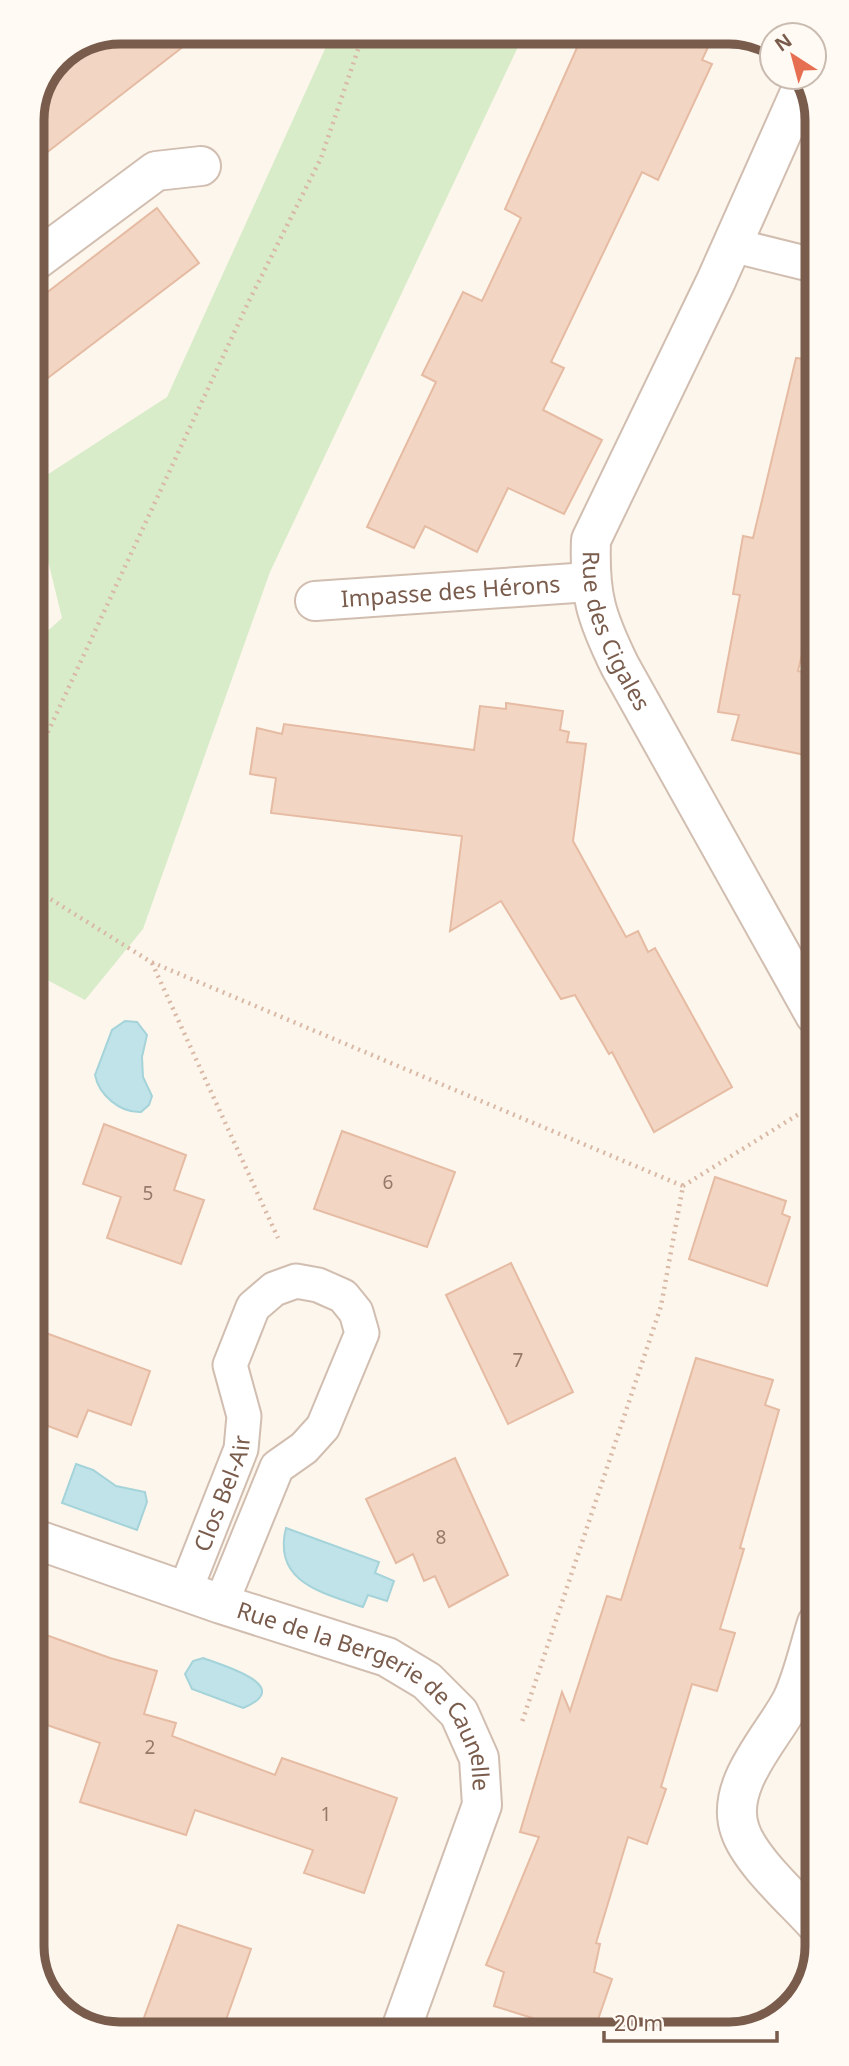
<svg xmlns="http://www.w3.org/2000/svg" width="849" height="2066" viewBox="0 0 849 2066" font-family="'Noto Sans',sans-serif">
	<rect width="100%" height="100%" fill="#fdf6ec"/>
	<!-- green -->
	<path fill="#d8ecc9" d="M328,32H525L270,572L143,929L85,1000L34,973L33,644L62,618L33,499V484L167,397L325,49Z"/>
	<!-- water -->
	<g fill="#bfe3e8" stroke="#a5d3da" stroke-width="2">
		<path d="M125,1021L137,1022L147,1035L142,1057L143,1077L152,1096L149,1105L141,1112C120,1113 99,1095 95,1075L112,1030Z"/>
		<path d="M76,1464L93,1470L116,1486L145,1492L147,1502L137,1530L62,1503Z"/>
		<path d="M286,1528L379,1562L375,1573L394,1581L387,1601L368,1595L363,1607C324,1593 272,1583 286,1528Z"/>
		<path d="M203,1658C221,1665 297,1686 243,1708L192,1689L185,1674L193,1661Z"/>
	</g>
	<!-- building -->
	<g fill="#f3d5c3" stroke="#e6bba3" stroke-width="2">
		<path d="M120,32H202L32,164V115L58,57Z"/>
		<path d="M584,32H715L702,60L712,64L658,180L642,172L551,362L564,368L543,410L602,440L564,514L508,488L477,552L425,526L414,548L367,527L436,382L422,375L463,292L482,301L521,218L505,209Z"/>
		<path d="M157,208L199,263L32,390V304Z"/>
		<path d="M796,358L814,360V603L798,671L814,675L815,757L732,740L739,715L718,712L740,595L733,594L743,536L753,538Z"/>
		<path d="M506,703L563,711L560,730L569,732L567,742L586,744L573,841L626,937L638,931L648,952L655,948L732,1087L654,1132L612,1052L609,1054L575,995L561,999L501,901L450,931L462,836L271,813L276,778L250,774L257,728L282,734L284,724L474,750L480,706L506,709Z"/>
		<path d="M104,1124L186,1155L174,1190L204,1200L181,1264L107,1238L121,1197L83,1184Z"/>
		<path d="M342,1131L455,1172L427,1247L314,1209Z"/>
		<path d="M715,1177L786,1201L782,1214L790,1217L767,1286L689,1259Z"/>
		<path d="M511,1263L573,1392L508,1424L446,1295Z"/>
		<path d="M35,1329L150,1371L131,1425L88,1410L77,1437L35,1421Z"/>
		<path d="M696,1358L773,1380L765,1405L779,1410L740,1548L744,1549L720,1629L735,1633L717,1691L692,1684L661,1787L666,1789L647,1844L628,1837L596,1943L600,1944L594,1972L612,1979L594,2031H574L494,2006L504,1972L486,1965L539,1837L520,1832L562,1692L570,1711L607,1596L621,1600Z"/>
		<path d="M455,1458L508,1575L449,1607L435,1576L424,1581L413,1554L396,1563L366,1499Z"/>
		<path d="M35,1631L110,1658L157,1671L144,1714L176,1723L172,1736L275,1775L282,1758L397,1798L364,1893L304,1873L313,1850L195,1810L186,1835L80,1802L100,1743L35,1721Z"/>
		<path d="M178,1925L251,1949L221,2034H138Z"/>
	</g>
	<g fill="none" stroke-linecap="round" stroke-linejoin="round">
		<!-- lane casing -->
		<g stroke="#d1beb0" stroke-width="37">
			<g id="lane">
				<path d="M732,245L813,265"/>
				<path id="s1" d="M185,1591L241,1449L244,1416L230,1365L253,1307L274,1289L296,1281L318,1285L343,1296L356,1312L362,1333L323,1427L304,1448L277,1467L221,1604"/>
			</g>
		</g>
		<!-- street casing -->
		<g stroke="#d1beb0" stroke-width="42">
			<g id="street">
				<path id="s2" d="M805,81L716,281L591,540C589,595 596,617 620,666L815,1015"/>
				<path d="M32,263L156,171L201,166"/>
				<path id="s3" d="M315,601L589,582"/>
				<path id="s4" d="M35,1539L221,1604L387,1657L427,1681L459,1713L479,1758L482,1805L400,2032"/>
				<path d="M817,1623C809,1648 803,1677 792,1700C773,1737 724,1785 740,1830C750,1861 795,1900 817,1925"/>
			</g>
		</g>
		<!-- path -->
		<g stroke="#d9b8a5" stroke-width="4.5" stroke-dasharray="2 5" stroke-linecap="butt">
			<path d="M33,764L247,305L321,158L364,32"/>
			<path d="M33,888L151,962L683,1186L661,1306L521,1725"/>
			<path d="M152,963L278,1238"/>
			<path d="M683,1186L815,1104"/>
		</g>
		<!-- lane -->
		<use href="#lane" stroke="#fff" stroke-width="33"/>
		<!-- street -->
		<use href="#street" stroke="#fff" stroke-width="38"/>
	</g>
	<g text-anchor="middle" stroke-width="6" stroke-linejoin="round" paint-order="stroke">
		<!-- number labels -->
		<g font-size="19" fill="#987a6a">
			<text x="388" y="1189">6</text>
			<text x="148" y="1200">5</text>
			<text x="518" y="1367">7</text>
			<text x="441" y="1544">8</text>
			<text x="150" y="1754">2</text>
			<text x="326" y="1821">1</text>
		</g>
		<!-- street labels -->
		<g font-size="23" fill="#7a5c4d" stroke="#fffaf3">
			<text dy="8" stroke="none"><textPath href="#s3" startOffset="136">Impasse des Hérons</textPath></text>
			<text dy="8" stroke="none"><textPath href="#s2" startOffset="602">Rue des Cigales</textPath></text>
			<text dy="8" stroke="none"><textPath href="#s1" startOffset="105">Clos Bel-Air</textPath></text>
			<text dy="8" stroke="none"><textPath href="#s4" startOffset="380">Rue de la Bergerie de Caunelle</textPath></text>
		</g>
	</g>
	<!-- crop -->
	<path d="M0 0H849V2066H0ZM120 44H729A76 76 0 0 1 805 120V1946A76 76 0 0 1 729 2022H120A76 76 0 0 1 44 1946V120A76 76 0 0 1 120 44Z" fill="#fffaf3" fill-rule="evenodd"/>
	<path fill="none" stroke="#7a5c4d" stroke-width="9" d="M120 44H729A76 76 0 0 1 805 120V1946A76 76 0 0 1 729 2022H120A76 76 0 0 1 44 1946V120A76 76 0 0 1 120 44Z"/>
	<!-- north arrow -->
	<g transform="translate(793 56) rotate(324)"><circle r="33" fill="#fffaf3" stroke="#cabbb1" stroke-width="2"/>
	<path d="M0-5L12 26L0 18L-12 26Z" fill="#e76f51"/>
	<text y="-10" font-size="19" font-weight="bold" text-anchor="middle" fill="#7a5c4d">N</text>
	</g>
	<!-- scale -->
	<path d="M604 2031v10h173v-10" fill="none" stroke="#7a5c4d" stroke-width="3.5"/>
	<text x="614" y="2031" font-size="21" fill="#7a5c4d" stroke="#fffaf3" stroke-width="5" paint-order="stroke">20 m</text>
</svg>
